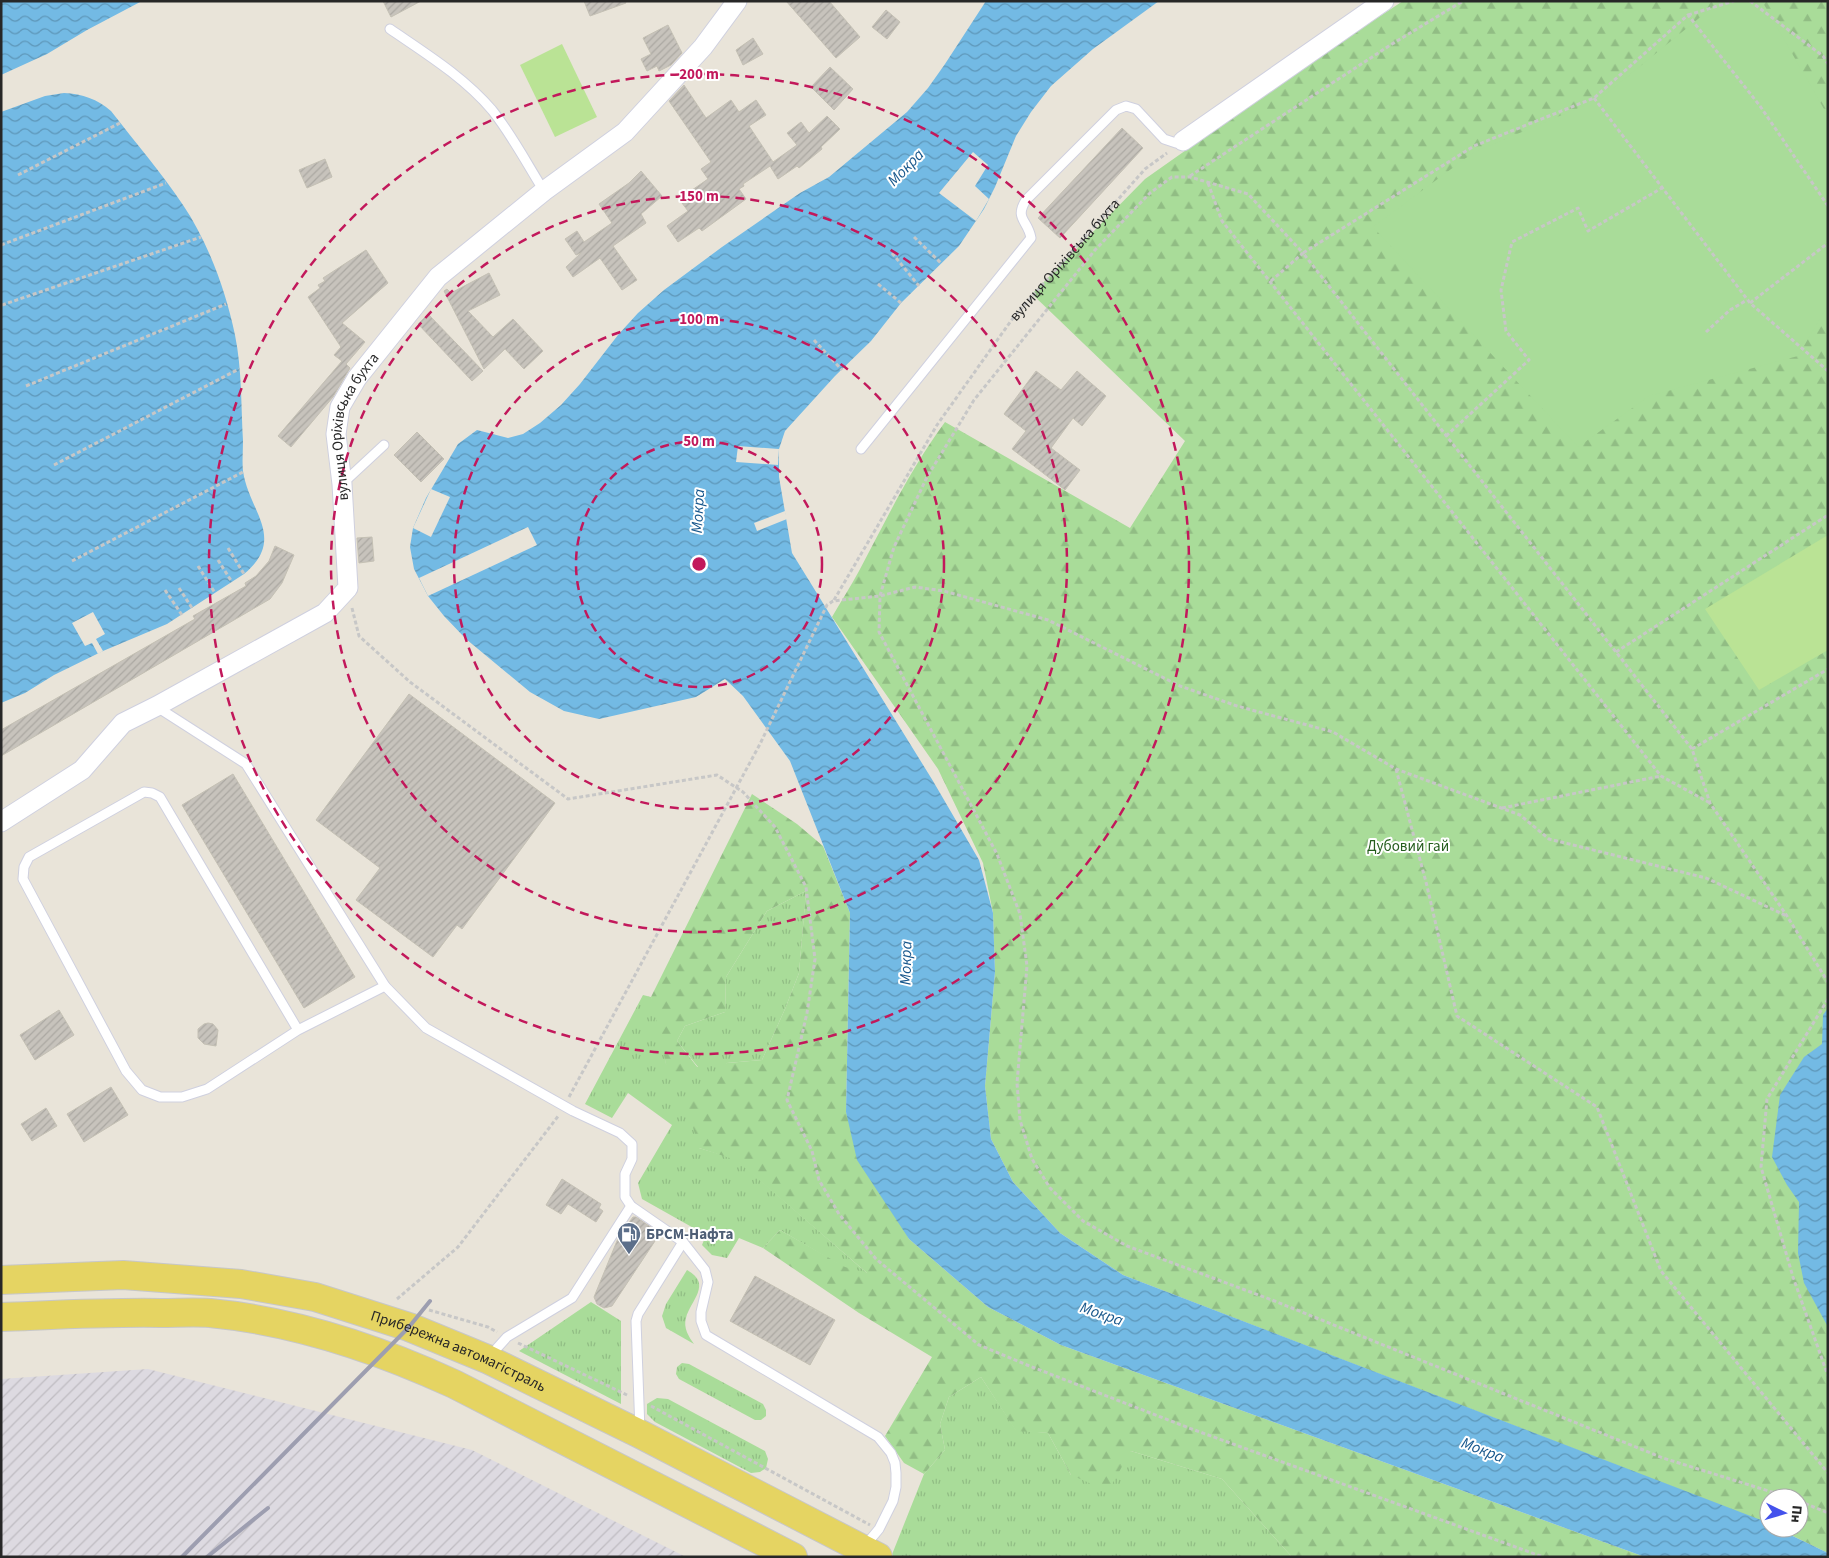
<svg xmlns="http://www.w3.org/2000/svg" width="1829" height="1558" viewBox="0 0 1829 1558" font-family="'Source Sans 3',sans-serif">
	<defs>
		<pattern id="industrial-furrows" width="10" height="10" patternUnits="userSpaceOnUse" patternTransform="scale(1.25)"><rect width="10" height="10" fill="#dddae1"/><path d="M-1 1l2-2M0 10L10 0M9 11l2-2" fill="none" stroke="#bebbc1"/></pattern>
		<pattern id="grass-tufts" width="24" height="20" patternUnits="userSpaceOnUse" patternTransform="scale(1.25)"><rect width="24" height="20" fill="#a9dc99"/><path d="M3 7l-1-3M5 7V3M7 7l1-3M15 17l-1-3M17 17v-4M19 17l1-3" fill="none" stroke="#91bd84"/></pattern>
		<pattern id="forest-firs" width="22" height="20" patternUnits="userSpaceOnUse" patternTransform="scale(1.25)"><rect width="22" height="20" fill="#a9dc99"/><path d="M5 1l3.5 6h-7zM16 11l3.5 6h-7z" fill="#91bd84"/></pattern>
		<pattern id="water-waves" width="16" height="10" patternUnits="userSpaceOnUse" patternTransform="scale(1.25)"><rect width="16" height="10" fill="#73bae4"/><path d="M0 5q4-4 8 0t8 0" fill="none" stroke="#5e97b9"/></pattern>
		<pattern id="building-hatch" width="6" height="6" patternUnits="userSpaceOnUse" patternTransform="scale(1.25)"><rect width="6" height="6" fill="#c7c3bc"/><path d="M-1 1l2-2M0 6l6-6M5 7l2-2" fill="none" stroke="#aba8a2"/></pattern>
	</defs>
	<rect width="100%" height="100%" fill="#e9e4d9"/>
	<!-- industrial -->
	<path fill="url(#industrial-furrows)" d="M148,1369L472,1450L686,1557H1V1379Z"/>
	<!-- grass -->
	<g fill="url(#grass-tufts)">
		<path d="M806,891L799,973L785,1009L762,1060L727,1063L699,1148L736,1159L868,1274L845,1268L780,1230L763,1248L739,1238L727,1258L712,1255L702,1245L706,1235L642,1199L638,1183L672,1125L628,1093L612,1118L585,1104L643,995L651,997L661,1016L666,1064L698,1067L677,1041L685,1026L725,1012L726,977L767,911Z"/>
		<path d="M687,1270C713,1284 690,1301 686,1318C683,1328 689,1337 694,1344L666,1328L662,1316L666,1304Z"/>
		<path d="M591,1302L621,1321V1404L519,1351Z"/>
		<path d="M682,1363L689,1364L763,1404L766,1410V1416L761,1420H755L679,1379L676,1374L677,1367Z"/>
		<path d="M981,1377L1016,1430L1048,1433L1071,1475L1131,1451L1222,1479L1292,1557H891L924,1474L945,1450L940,1424L949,1397Z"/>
		<path d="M657,1398L668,1399L765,1451L768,1459L766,1468L760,1472L751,1473L655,1422L647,1414V1404Z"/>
	</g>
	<!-- forest -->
	<g fill="url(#forest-firs)">
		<path d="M1403,1H1828V1553L1776,1528H1799V1498H1769V1524L1123,1275L1060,1233L1013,1182L991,1139L985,1086L995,972L993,913L983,863L938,769L832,617C841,601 851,586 859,571C886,520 911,468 945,422L1130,528L1185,441L1032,294L1145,179L1321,55Z"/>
		<path d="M752,794L797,824L823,846L850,913L846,1112L909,1239L988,1307L1061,1345L1645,1557H1292L1222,1479L1131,1451L1108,1491L1071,1475L1048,1433L1016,1431L981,1377L949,1397L940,1424L945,1450L924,1474L904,1463L885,1436L932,1357L859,1313L763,1248L780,1230L845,1267L867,1273L736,1160L699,1148L684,1096L727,1063L762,1060L785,1009L799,973L806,891L767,911L726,977L725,1012L685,1026L677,1041L698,1068L683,1080L666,1064L651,997Z"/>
	</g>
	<!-- park -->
	<path fill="#a9dc99" d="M1720,1H1762L1828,116V305L1798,356L1649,396L1578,447L1373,227L1474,152L1600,99Z"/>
	<!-- pitch -->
	<g fill="#bae395">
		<path d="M562,44L597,117L555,137L520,65Z"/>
		<path d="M1828,535V650L1759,690L1705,609Z"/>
	</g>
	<!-- water -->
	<g fill="url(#water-waves)">
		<path d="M1,1H142L87,30L47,54L1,75Z"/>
		<path d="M986,1H1159L1093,49L1051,86L1031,112L1016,136L995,187L984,209L959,246L901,303L871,341L835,376L785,431L779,449V477L792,553L933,781L979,860L993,913L995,972L985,1086L991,1139L1013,1182L1060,1233L1123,1275L1761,1520L1769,1524V1528H1776L1828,1553V1557H1645L1061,1345L988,1307L909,1239L857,1160L846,1112L850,913L790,761L743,696L725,679L696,697L599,719L564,711L530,692L466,639L444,616L428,596L414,569L410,547L413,528L426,498L458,444L477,430L508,438L523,434L540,423L561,405L580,384L618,335L638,313L664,290L722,247L800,193L829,177L907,112L928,88L945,64Z"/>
		<path d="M64,93C83,94 97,99 111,111C135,142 161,172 183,205C208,242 226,291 235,335C242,369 241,406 243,441C243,451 242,461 243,471C249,512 287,538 244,574L167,624L103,651L54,675L25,693L1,703V112L45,96Z"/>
		<path d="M1828,1008V1327L1804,1283L1798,1253L1799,1202L1787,1185L1772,1157L1780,1095L1804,1057L1822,1044L1823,1015Z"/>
	</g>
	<!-- pier -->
	<g fill="#e9e4d9">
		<path d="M973,152L988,165L975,186L989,199L976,221L939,193Z"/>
		<path d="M738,446L779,449L778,465L736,462Z"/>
		<path d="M431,489L450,497L431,537L413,528Z"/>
		<path d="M785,511L787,519L757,531L754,523Z"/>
		<path d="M528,527L537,545L428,596L419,578Z"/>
		<path d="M93,612L105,634L96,639L103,651L98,654L92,643L85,646L72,623Z"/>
	</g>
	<!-- building -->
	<g fill="url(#building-hatch)" stroke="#c4c0b4">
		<path d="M383,1H421L391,17Z"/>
		<path d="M584,1H625L626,3L590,16Z"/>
		<path d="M786,1H829L860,37L836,58Z"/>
		<path d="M886,10L900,22L887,39L872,27Z"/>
		<path d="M668,25L682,53L671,65L659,71L657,66L647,71L641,59L651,54L643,38Z"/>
		<path d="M753,38L763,54L743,65L736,50Z"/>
		<path d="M830,67L853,89L834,110L811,87Z"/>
		<path d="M684,85L706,118L731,100L739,112L756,100L766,115L749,126L773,162L797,145L787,133L801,122L809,133L827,116L840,129L821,147L822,149L799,168L797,166L778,179L770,166L743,184L744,186L739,189L746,199L702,231L699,228L678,242L667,226L688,211L679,199L708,179L701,169L711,162L669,101Z"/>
		<path d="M1122,128L1143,148L1060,238L1038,218Z"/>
		<path d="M325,159L332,177L307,188L299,170Z"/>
		<path d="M641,171L662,196L641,214L646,223L613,246L637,280L622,290L600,258L573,277L566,267L581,253L576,255L565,239L577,231L584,242L612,223L599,204L629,183Z"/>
		<path d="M366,250L388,283L342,323L365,342L346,364L350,368L333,397L291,447L278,436L342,361L334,355L341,347L308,297L320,288L318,285L325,281L323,278Z"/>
		<path d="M489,273L500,295L468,311L493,337L513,319L543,351L524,369L505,349L484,369L444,291L447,289L451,293Z"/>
		<path d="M428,314L483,371L472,381L418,324Z"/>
		<path d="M1036,371L1061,390L1077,371L1106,396L1082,426L1073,418L1051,448L1080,470L1065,490L1012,449L1026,431L1004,414Z"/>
		<path d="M417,432L444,459L421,482L394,455Z"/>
		<path d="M372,537L374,561L359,563L357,538Z"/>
		<path d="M275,546L294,555L282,583L270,599L1,756V730L195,619L193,616L246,586L245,583L256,576L269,561Z"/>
		<path d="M409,694L555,803L462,929L457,925L433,957L356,900L380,868L316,820Z"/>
		<path d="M233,774L355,977L304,1008L182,805Z"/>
		<path d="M59,1010L74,1035L35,1060L20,1035Z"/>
		<path d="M208,1023L213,1024L218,1030L216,1046L204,1044L198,1038V1029L204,1024Z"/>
		<path d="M111,1087L128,1115L84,1142L67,1114Z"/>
		<path d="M46,1108L57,1126L32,1141L21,1124Z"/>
		<path d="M562,1179L601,1204L599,1208L603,1211L596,1222L568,1204L561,1214L546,1205Z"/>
		<path d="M633,1217H636L655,1230V1241L612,1306L604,1308L597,1304L594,1297L619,1236Z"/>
		<path d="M755,1276L835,1320L810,1365L730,1321Z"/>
	</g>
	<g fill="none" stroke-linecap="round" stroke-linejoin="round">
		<!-- service casing -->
		<g stroke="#cfd0df" stroke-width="11">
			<g id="service">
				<path d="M390,29C425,53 464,77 492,110C512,135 527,164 544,191"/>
				<path d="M861,449L1031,238C1028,220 1014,219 1026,200L1116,110L1126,106L1136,109L1164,139L1176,143L1183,141"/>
				<path d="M342,484L384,445"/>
				<path d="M157,707L246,764L385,986L426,1028L573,1111L620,1133L632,1144V1159L625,1174V1197L631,1206L683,1242L705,1270L708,1282L701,1312V1321L706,1335L878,1437L891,1453L895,1463L896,1473V1487L893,1501L879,1529L864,1547"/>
				<path d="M298,1030L160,797L152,793L144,792L29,857L24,867L23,879L126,1071L142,1090L160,1097H182L207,1089L298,1030L385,986"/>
				<path d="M489,1357L507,1337L572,1298L631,1206"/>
				<path d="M640,1431L636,1321L638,1314L683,1242"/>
			</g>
		</g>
		<!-- minor casing -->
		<g stroke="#cfd0df" stroke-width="21">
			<g id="minor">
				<path d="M1183,141L1384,1"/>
				<path id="s2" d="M1,822L82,770L123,723L157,706L325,613L348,588L342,484L336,434L340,407L357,378L438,277L544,191L625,132L703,47L737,1"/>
			</g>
		</g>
		<!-- primary casing -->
		<g stroke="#c7c7c7" stroke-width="30">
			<g id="primary">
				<path id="s3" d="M1,1280L123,1275L241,1284L315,1297L409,1327L487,1359L640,1434L878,1557"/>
				<path d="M1,1317C55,1315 108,1312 161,1313C177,1313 194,1312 210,1313C294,1321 378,1349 454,1384L793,1557"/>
			</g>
		</g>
		<!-- path -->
		<g stroke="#c7c7c7" stroke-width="3" stroke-dasharray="4 2.5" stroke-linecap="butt">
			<path d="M1750,1L1823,56L1828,64"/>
			<path d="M1688,15L1734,1"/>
			<path d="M1594,98L1750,303L1828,371"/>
			<path d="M18,175L120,123"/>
			<path d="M1190,176L1392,44L1463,1"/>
			<path d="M1208,183L1222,221L1661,776L1710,803"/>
			<path d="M1828,206L1760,106L1688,15L1594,98L1474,146L1303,253L1692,749L1710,803L1787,916L1828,982"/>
			<path d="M914,237L942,264"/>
			<path d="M1,245L166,183"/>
			<path d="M892,253L919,286"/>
			<path d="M1271,281L1303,253L1248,194L1190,177H1172L1150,193L1095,250L974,400L927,477L894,547L880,596L879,632L997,854L1020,914L1027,966L1017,1083L1020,1120L1032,1159L1050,1188L1083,1221L1127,1246L1272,1300L1663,1458L1791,1498"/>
			<path d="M878,284L901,303"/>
			<path d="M1750,303L1828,243"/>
			<path d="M2,305L201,237"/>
			<path d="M1706,332L1730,310L1747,300"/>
			<path d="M814,340L842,370"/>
			<path d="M26,386L226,304"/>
			<path d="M1446,436L1529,360L1506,331L1501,290L1512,242L1578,208L1588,231L1662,188"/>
			<path d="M54,465L239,369"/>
			<path d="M228,548L244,574"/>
			<path d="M218,560L232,582"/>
			<path d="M72,561L243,472"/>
			<path d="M198,566L215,593"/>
			<path d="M179,588L192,608"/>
			<path d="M165,590L182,615"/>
			<path id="s1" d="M834,600L937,425L1013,318L1145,169L1167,153"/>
			<path d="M352,608L359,636L410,682L568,799L717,775L743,792L775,827L806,887L815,959L807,1013L787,1100L812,1151L819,1180L839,1214L876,1259L979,1345L1027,1365L1189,1428L1543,1557"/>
			<path d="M1616,652L1828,515"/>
			<path d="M1692,749L1828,669"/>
			<path d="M1396,769L1427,886L1457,1016L1597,1107L1661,1271L1828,1473"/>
			<path d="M1502,808L1661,776"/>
			<path d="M1828,999L1767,1099L1761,1167L1793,1277L1828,1376"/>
			<path d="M569,1097L760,744L827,605L833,601L880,596L915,587L944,591L1048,620L1180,686L1237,706L1333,732L1396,769L1520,815L1549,839L1706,878L1787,916"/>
			<path d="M397,1299L458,1247L559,1115"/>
			<path d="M429,1310L488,1327L497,1332"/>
			<path d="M518,1343L627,1395"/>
			<path d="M651,1406L870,1525"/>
			<path d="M1799,1501L1828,1513"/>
		</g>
		<!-- service -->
		<use href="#service" stroke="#fff" stroke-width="9"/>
		<!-- minor -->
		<use href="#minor" stroke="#fff" stroke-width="19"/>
		<!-- primary -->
		<use href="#primary" stroke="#e5d462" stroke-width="28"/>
		<!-- rail -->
		<g stroke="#9d9eb0" stroke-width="4">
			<path d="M182,1557L409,1327L430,1301"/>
			<path d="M207,1557L268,1508"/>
		</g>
	</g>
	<!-- distance rings -->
	<g fill="none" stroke="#c2185b" stroke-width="2.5" stroke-dasharray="9 6">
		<circle cx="699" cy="564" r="123"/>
		<circle cx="699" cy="564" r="245"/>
		<circle cx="699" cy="564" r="368"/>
		<circle cx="699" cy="564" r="490"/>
	</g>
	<!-- icons -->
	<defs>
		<g id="fuel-pin" transform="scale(1.25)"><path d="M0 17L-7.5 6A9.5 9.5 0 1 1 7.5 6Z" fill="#5c6f8a" stroke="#fff"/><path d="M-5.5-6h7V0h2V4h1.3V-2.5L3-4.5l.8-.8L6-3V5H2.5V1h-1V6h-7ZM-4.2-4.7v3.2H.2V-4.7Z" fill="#fff"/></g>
	</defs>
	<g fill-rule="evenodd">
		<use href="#fuel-pin" x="629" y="1234"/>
	</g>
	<g text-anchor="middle" stroke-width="4" stroke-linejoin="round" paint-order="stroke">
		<!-- street labels -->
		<g font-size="15" fill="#272727" stroke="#fff">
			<text dy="5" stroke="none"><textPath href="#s1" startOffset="412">вулиця Оріхівська бухта</textPath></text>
			<text dy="5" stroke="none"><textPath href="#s2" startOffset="589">вулиця Оріхівська бухта</textPath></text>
			<text dy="5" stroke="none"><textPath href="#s3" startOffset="469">Прибережна автомагістраль</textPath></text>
		</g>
		<!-- park labels -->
		<g font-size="15" fill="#255d1e" stroke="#fff">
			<text x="1408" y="851">Дубовий гай</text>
		</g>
		<!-- service labels -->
		<g font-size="15" font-weight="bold" fill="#4e5e75" stroke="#fff" text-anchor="start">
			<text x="646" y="1239">БРСМ-Нафта</text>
		</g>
		<!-- water labels -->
		<g font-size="16" font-style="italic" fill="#17578c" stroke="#fff">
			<text transform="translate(905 167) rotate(-46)" y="6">Мокра</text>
			<text transform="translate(697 511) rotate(-87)" y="6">Мокра</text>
			<text transform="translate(905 963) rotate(-89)" y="6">Мокра</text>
			<text transform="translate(1102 1313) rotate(19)" y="6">Мокра</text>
			<text transform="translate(1483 1449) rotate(21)" y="6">Мокра</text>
		</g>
	</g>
	<circle cx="699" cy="564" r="8" fill="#c2185b" stroke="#fff" stroke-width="2.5"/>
	<g font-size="15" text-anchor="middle" font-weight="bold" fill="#c2185b" stroke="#fff" stroke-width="4" stroke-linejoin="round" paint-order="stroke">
		<text x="699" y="79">200 m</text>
		<text x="699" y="201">150 m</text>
		<text x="699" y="324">100 m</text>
		<text x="699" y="446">50 m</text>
	</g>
	<!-- border -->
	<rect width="1829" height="1558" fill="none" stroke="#272727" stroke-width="5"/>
	<!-- north arrow -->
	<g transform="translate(1784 1513) rotate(95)"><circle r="24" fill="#ffffff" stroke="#a9a9a9"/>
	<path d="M0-4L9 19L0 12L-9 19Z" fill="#4452ec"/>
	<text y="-8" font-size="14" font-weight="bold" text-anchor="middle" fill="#272727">Пн</text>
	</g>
</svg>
